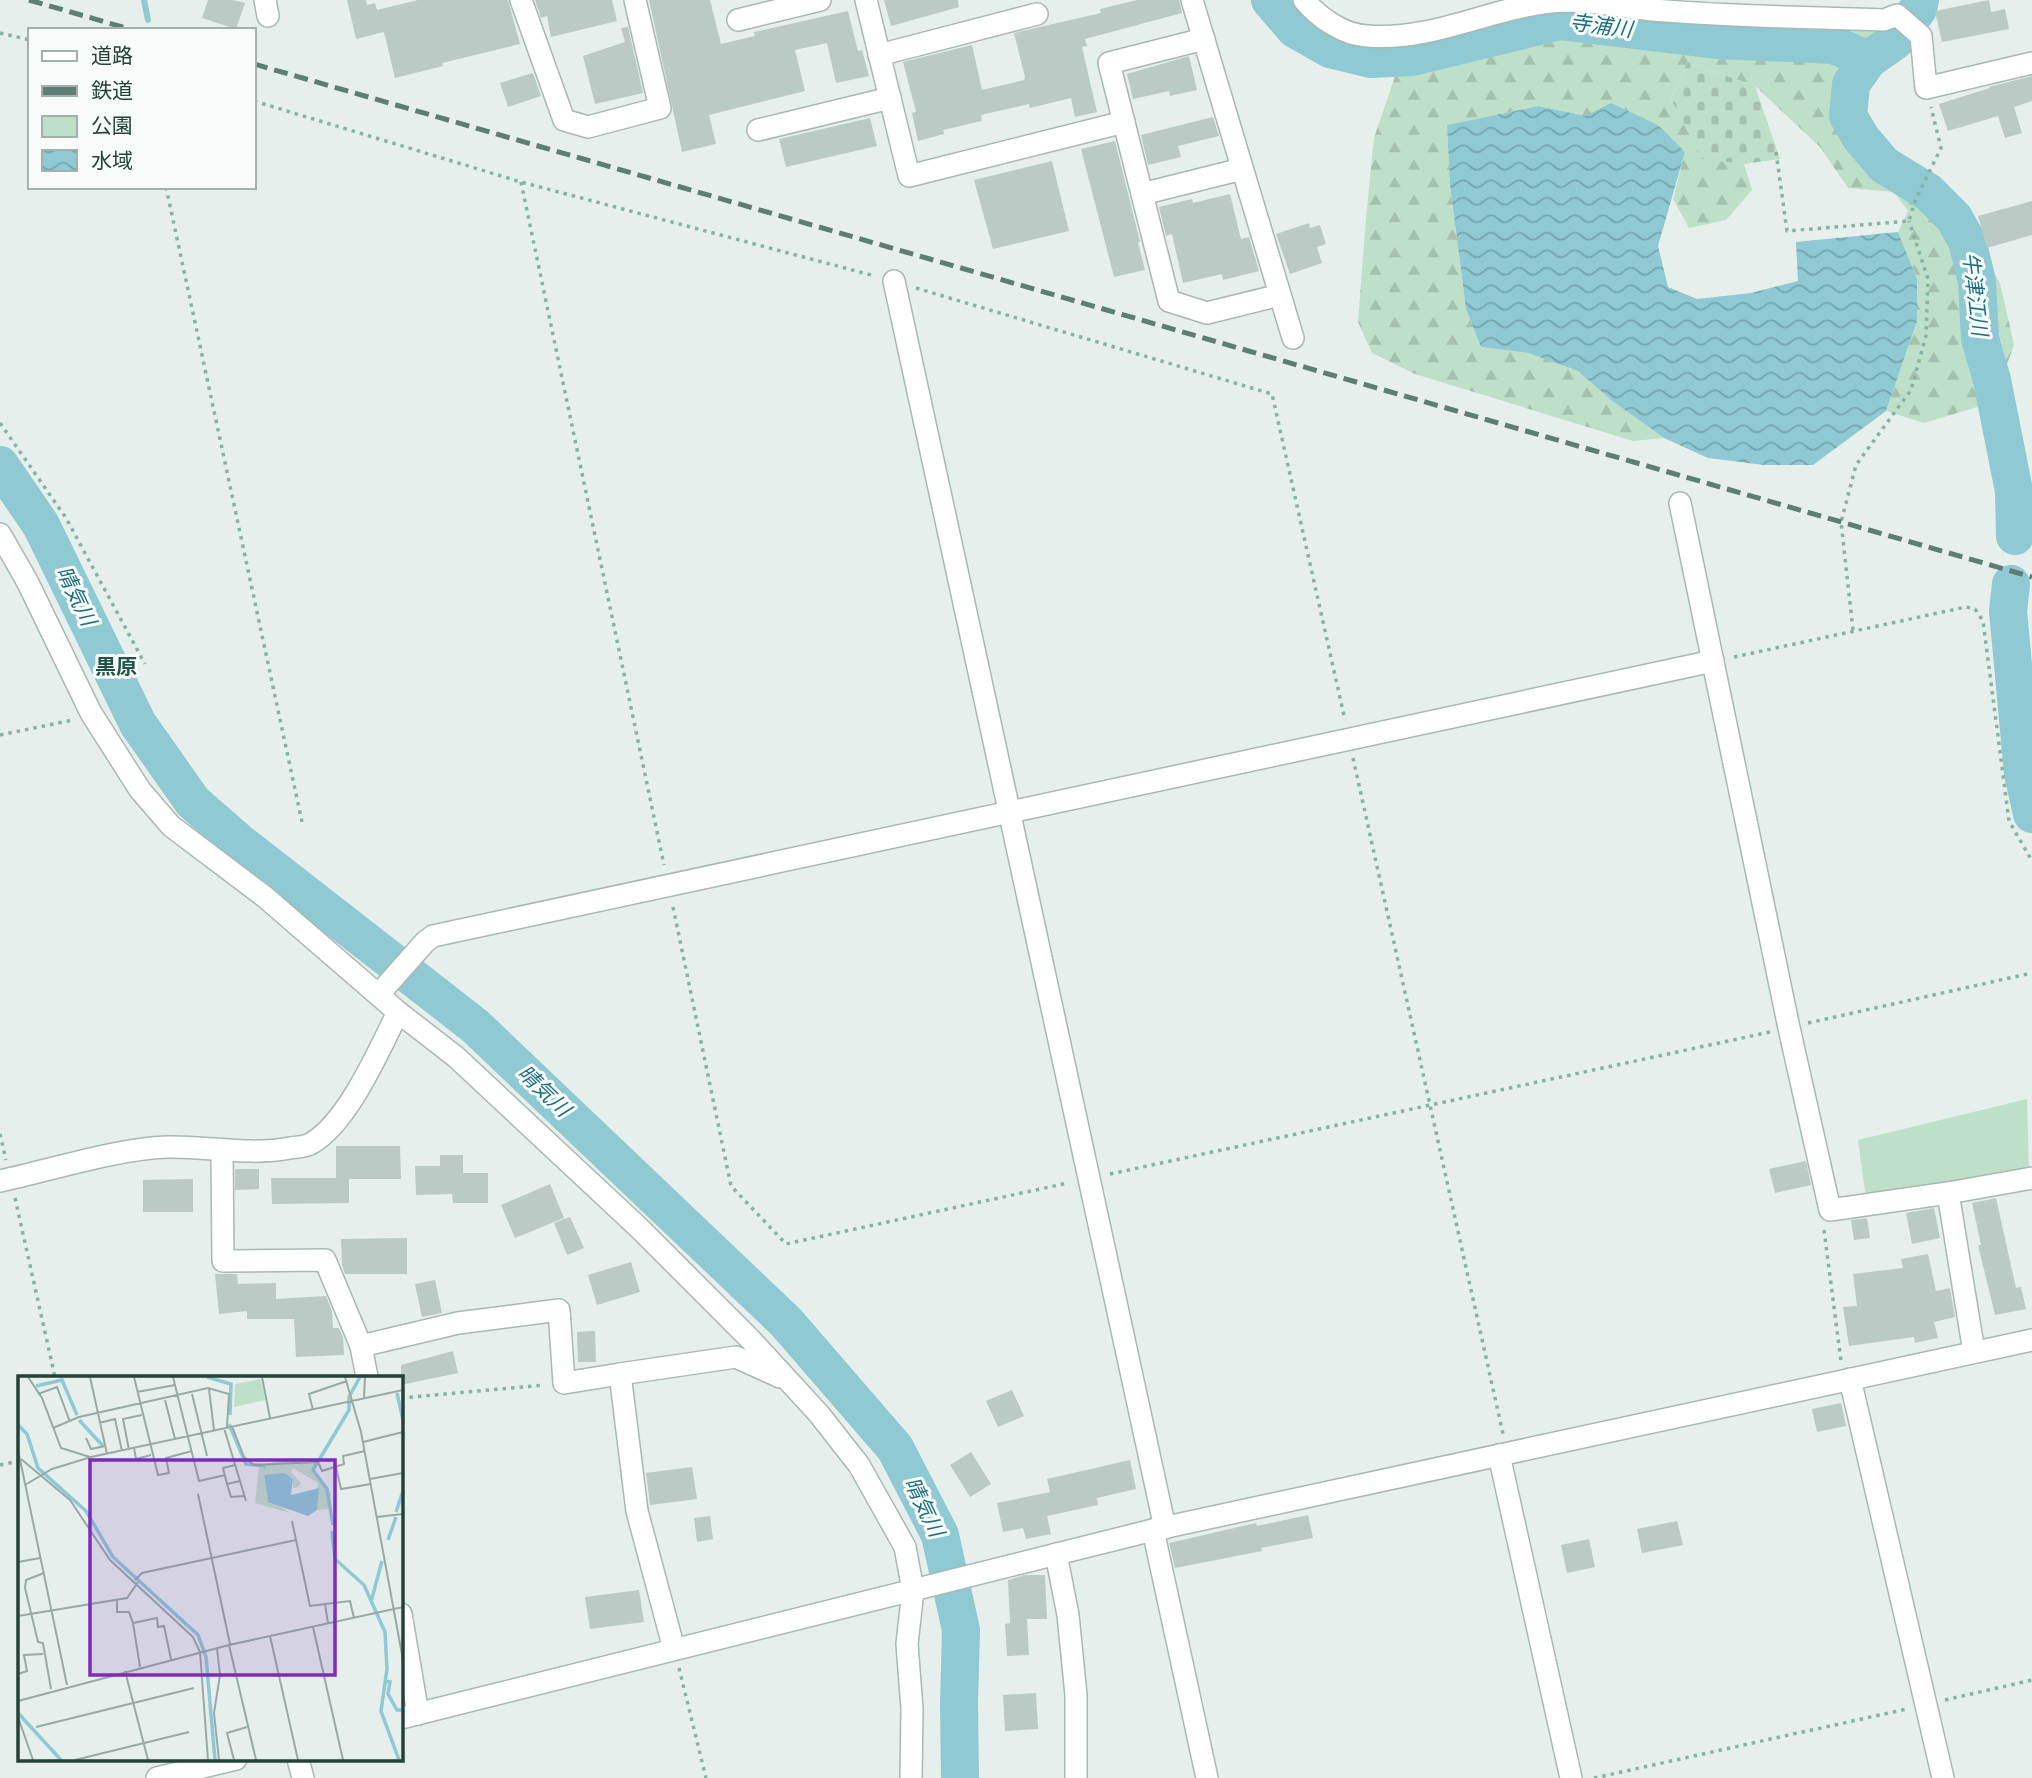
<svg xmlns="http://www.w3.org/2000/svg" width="2032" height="1778" viewBox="0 0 2032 1778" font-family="Signika,'Noto Sans JP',sans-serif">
	<defs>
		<pattern id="forest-firs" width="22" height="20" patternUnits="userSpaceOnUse" patternTransform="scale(1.75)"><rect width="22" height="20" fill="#bfe0c8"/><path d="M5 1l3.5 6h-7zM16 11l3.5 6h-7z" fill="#a4c1ad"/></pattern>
		<pattern id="cemetery-stones" width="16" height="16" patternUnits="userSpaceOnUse" patternTransform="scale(1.75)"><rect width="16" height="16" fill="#bfe0c8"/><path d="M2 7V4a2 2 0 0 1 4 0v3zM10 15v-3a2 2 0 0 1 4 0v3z" fill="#a4c1ad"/></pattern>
		<pattern id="water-waves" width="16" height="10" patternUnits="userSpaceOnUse" patternTransform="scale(1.75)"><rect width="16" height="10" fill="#8ec9d4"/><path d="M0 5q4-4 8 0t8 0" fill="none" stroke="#74a5ad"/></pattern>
	</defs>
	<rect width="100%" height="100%" fill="#e6efeb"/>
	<!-- green -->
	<path fill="#bfe0c8" d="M2027,1099L2029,1172L1866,1199L1858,1140Z"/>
	<!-- forest -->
	<path fill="url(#forest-firs)" d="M1563,9L1640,21L1884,26L1902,33L1900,56L1868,80L1863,119L1909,171L1952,202L2000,283L2014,345L2006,367L1977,407L1924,423L1886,411L1917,321V279L1898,232L1908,211L1894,192L1848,188L1820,147L1755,86L1687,62L1671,99L1702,158L1744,164L1752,190L1726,220L1689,228L1673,199L1685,152L1586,116L1538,106L1447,125L1450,185L1466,309L1481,347L1528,353L1578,371L1611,400L1664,438L1633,441L1415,374L1372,353L1358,322L1366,218L1374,138L1405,47L1496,20Z"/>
	<!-- cemetery -->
	<path fill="url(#cemetery-stones)" d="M1687,62L1755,86L1780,159L1744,164L1702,159L1671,99Z"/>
	<!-- water -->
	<path fill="url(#water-waves)" d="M1611,103L1658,125L1685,152L1658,246L1668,287L1697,299L1751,293L1798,281L1796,242L1898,232L1917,279V321L1886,411L1813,465H1764L1708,458L1664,438L1611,400L1578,371L1528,353L1481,347L1466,309L1450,185L1447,125L1538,106L1586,116Z"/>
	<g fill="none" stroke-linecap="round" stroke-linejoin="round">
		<!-- stream -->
		<path stroke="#8ec9d4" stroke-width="6" d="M144,0L148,20"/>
		<!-- river -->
		<g stroke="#8ec9d4" stroke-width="38">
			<path d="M1270,0L1295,29L1330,49L1371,59L1412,57L1559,21L1717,40L1834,45L1868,60"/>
			<path d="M1920,0L1918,9L1895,41L1868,60L1851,84L1848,116L1861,138L1884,165L1928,192L1954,218L1967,241L1977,281L1980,339L1992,380L2014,491L2015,536"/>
			<path d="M0,465L41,525L138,724L193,802L240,843L475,1026L786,1322L895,1448L940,1535L961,1630L959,1704L960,1778"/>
			<path d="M2011,584L2008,611L2023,773L2032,814"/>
		</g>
	</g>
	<!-- building -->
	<g fill="#bbcac4">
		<path d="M208,0H233L245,3L236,29L202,18Z"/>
		<path d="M347,0H366L367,5L375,3L377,10L418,0H508L520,44L442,63L443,66L395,78L384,32L356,39Z"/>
		<path d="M535,0H612L617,21L551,37L547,16L541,18Z"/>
		<path d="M649,0H710L721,44L755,36L754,32L848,11L858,51L862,50L869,76L836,83L827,43L795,50L805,91L709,115L716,144L682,152Z"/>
		<path d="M884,0H958L959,7L891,26Z"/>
		<path d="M1137,0H1179L1182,13L1085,39L1087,46L1082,47L1097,112L1075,117L1071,98L1030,108L1029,104L981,115L982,121L943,130L944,134L918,141L912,113L916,112L903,62L972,45L982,90L1024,80L1025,77L1014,33L1101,13L1100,9Z"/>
		<path d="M1989,0L1991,12L2005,9L2009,29L1942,42L1935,11Z"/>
		<path d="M628,27L643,93L595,104L583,56L625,42L621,28Z"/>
		<path d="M1189,56L1197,90L1170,96L1169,91L1133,99L1127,74Z"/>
		<path d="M533,73L541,96L508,107L500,83Z"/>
		<path d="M2032,76V101L2014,107L2022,133L2005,138L1998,116L1948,131L1939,104L1990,88L1989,87Z"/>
		<path d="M1213,117L1219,136L1178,146L1181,157L1148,165L1141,135Z"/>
		<path d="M870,118L877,146L786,167L779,139Z"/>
		<path d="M1115,141L1140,242H1138L1145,270L1114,277L1081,149Z"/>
		<path d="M1052,161L1069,231L993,249L974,180Z"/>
		<path d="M1230,194L1241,239L1249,237L1259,271L1223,280L1222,274L1183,283L1172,234L1166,236L1159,207L1192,199L1193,203Z"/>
		<path d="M2032,201V235L1987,248L1978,216Z"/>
		<path d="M1309,223L1310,228L1320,225L1326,244L1317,247L1322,263L1290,274L1276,234Z"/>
		<path d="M336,1146H400L401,1179H349V1203L272,1204L271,1178H336Z"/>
		<path d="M440,1155H463V1173H488V1203H453L452,1194L416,1195L415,1166H440Z"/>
		<path d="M1806,1161L1811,1185L1775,1193L1769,1169Z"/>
		<path d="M235,1169H259V1189L235,1190Z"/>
		<path d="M193,1179V1212H143V1180Z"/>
		<path d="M550,1184L564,1218L515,1238L501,1205Z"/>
		<path d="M1996,1198L2016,1288L2021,1287L2026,1309L1995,1315L1978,1245H1981L1972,1203Z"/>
		<path d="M1934,1208L1940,1238L1912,1244L1906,1213Z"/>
		<path d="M570,1217L584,1248L567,1255L554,1223Z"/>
		<path d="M1867,1218L1870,1238L1854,1240L1851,1220Z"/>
		<path d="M407,1238V1274H345L342,1266L341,1239Z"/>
		<path d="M1928,1254L1936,1291L1950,1288L1955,1317L1934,1322L1938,1338L1915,1343L1914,1337L1849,1346L1843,1307L1857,1306L1853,1274L1903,1268L1901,1259Z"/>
		<path d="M631,1262L640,1292L597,1305L588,1275Z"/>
		<path d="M215,1274H237L238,1284L276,1283V1299L326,1296L332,1311L333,1328H339L343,1337L344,1355L296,1357L294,1319H247V1311L219,1314Z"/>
		<path d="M435,1280L442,1313L422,1317L415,1284Z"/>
		<path d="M595,1331L596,1362H578L577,1332Z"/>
		<path d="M453,1351L458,1373L401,1385V1365Z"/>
		<path d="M1012,1390L1024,1416L998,1427L986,1401Z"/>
		<path d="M1841,1403L1846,1426L1817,1432L1812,1409Z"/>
		<path d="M971,1452L991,1484L970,1497L950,1465Z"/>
		<path d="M1130,1460L1136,1489L1097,1498L1098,1505L1047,1516L1051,1534L1026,1539L1023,1528L1003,1532L997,1503L1050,1492L1047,1479Z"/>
		<path d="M692,1467L697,1499L650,1505L646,1473Z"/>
		<path d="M1308,1515L1313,1538L1261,1548L1262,1551L1175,1568L1169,1543L1256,1523L1257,1526Z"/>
		<path d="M710,1516L713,1539L697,1542L694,1518Z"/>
		<path d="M1677,1521L1683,1545L1642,1553L1637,1529Z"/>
		<path d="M1589,1539L1595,1567L1567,1573L1561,1545Z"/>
		<path d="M1025,1575H1045L1047,1619H1027L1029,1655L1007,1656L1005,1624L1010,1623L1008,1580Z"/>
		<path d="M639,1590L644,1622L590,1629L585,1597Z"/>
		<path d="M1036,1693L1038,1729L1005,1731L1003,1695Z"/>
	</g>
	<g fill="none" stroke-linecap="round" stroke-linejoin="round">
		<!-- minor casing -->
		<g stroke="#a8b8b2" stroke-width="24">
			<g id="minor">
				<path d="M265,0L268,16"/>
				<path d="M521,0L564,120L588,127L660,108L635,0"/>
				<path d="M866,0L909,176L1124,122"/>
				<path d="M1192,0L1293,338"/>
				<path d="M1304,0C1319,18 1344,35 1367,36C1439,42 1501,1 1571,1C1602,2 1635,9 1666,11C1738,17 1812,17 1884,20L1897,15L1921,36L1926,88L2032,63"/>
				<path d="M738,20L820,0"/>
				<path d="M1204,39L1109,63L1142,194L1242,169"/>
				<path d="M879,55L1037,14"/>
				<path d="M758,130L890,98"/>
				<path d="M1142,194L1169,301L1207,313L1280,295"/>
				<path d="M894,281L1165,1528"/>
				<path d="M1680,503L1789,1028L1830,1210L1948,1193L1974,1352"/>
				<path d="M0,534L27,581L91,713L140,790L171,826L265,897L398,1012L456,1057L638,1227L750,1339L819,1414L859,1465L905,1547L913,1590L907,1644L912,1709L911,1778"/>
				<path d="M379,994L425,942L433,936L1713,661"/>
				<path d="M222,1151L223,1261L325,1260L361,1346L367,1377"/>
				<path d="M0,1181C51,1170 115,1149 167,1147C208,1146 249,1156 290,1148C296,1147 305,1147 310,1144C347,1125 380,1048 398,1012"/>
				<path d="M1948,1193L2032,1178"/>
				<path d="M361,1346L458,1323L559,1310L564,1383L620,1374L637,1511L674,1649"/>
				<path d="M620,1374L736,1357L780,1377"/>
				<path d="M1850,1379L1943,1778"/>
				<path d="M1499,1455L1571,1778"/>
				<path d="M1153,1530L1207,1778"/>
				<path d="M1056,1554L1068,1615L1076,1695V1778"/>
				<path d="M401,1614L418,1714"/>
				<path d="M401,1718L1153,1530L2032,1340"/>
				<path d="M298,1759L303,1778"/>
				<path d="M157,1778L236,1759"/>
			</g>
		</g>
		<!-- path -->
		<g stroke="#86b3a5" stroke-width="3.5" stroke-dasharray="3.5 5" stroke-linecap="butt">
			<path d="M0,33L30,40"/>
			<path d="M254,101L521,182L875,276"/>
			<path d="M1776,152L1787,231L1909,221L1915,201L1941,148L1931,107"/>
			<path d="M521,182L664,865"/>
			<path d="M166,187L302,822"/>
			<path d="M916,288L1272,394L1345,720"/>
			<path d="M0,423L66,518L145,664"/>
			<path d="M1853,630L1841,522L1856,465L1911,390L1926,336L1928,279L1909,221"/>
			<path d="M1734,657L1966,607L1975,609L1983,621L2009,821L2032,861"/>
			<path d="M0,735L73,720"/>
			<path d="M1353,758L1503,1434"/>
			<path d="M673,907L731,1186L786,1244L1068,1183"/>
			<path d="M1808,1023L2032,973"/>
			<path d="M0,1134L6,1160"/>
			<path d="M1110,1174L1770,1032"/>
			<path d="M15,1198L55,1377"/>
			<path d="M1824,1230L1841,1361"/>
			<path d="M401,1398L544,1385"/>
			<path d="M0,1465L19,1461"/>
			<path d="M679,1668L706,1778"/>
			<path d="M1945,1700L2032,1680"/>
			<path d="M1594,1778L1907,1709"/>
		</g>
		<!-- minor -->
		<use href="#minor" stroke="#fff" stroke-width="21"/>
		<!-- rail -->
		<g stroke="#5f7d75" stroke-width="5" stroke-dasharray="14 7" stroke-linecap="butt">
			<path d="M29,0L133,30"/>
			<path d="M254,64L2032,577"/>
		</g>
	</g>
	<g text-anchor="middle" stroke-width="6" stroke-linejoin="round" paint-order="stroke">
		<!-- water labels -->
		<g font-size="21" font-style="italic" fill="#1c6f80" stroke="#f7fbf9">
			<text transform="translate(1601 26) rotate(7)" y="7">寺浦川</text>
			<text transform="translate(1975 294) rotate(83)" y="7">牛津江川</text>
			<text transform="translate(76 596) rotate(64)" y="7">晴気川</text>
			<text transform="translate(544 1091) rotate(44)" y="7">晴気川</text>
			<text transform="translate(924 1507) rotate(64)" y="7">晴気川</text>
		</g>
		<!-- neighbourhood labels -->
		<g font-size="21" font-weight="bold" fill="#1f5548" stroke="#f7fbf9">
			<text x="116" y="674">黒原</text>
		</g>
	</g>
	<!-- overview -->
	<g transform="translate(18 1376)">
		<rect width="385" height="385" fill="#e6efeb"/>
		<path d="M260,85L299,87L296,99L313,118L310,133L299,134L300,107L275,92L273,96L283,107L280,111L275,112V102L263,98L246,100L249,121L272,137L237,127L241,90Z" fill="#bfe0c8"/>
		<path d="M243,3L247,24L216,31L217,8Z" fill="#bfe0c8"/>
		<path d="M266,97L275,103L273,119L301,112L299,134L290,140L250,126L246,99Z" fill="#8ec9d4"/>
		<path fill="none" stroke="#8ec9d4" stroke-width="3.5" d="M189,1L213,8L212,39M18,10L44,4L59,39M379,17L385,44M61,44L85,70M211,48L228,88L248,90M0,49L9,58L20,92L68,135L95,181L180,259L188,281L197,384M378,136L385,115M315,149L309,113L295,94L331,34V21L342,1M314,155L317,183L346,209L367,256L369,293L363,335L381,384M370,164L378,141M353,226L364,185M367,305L372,306L370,318L379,334H385M0,337L43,384"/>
		<path fill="none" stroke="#98aaa4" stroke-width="2" d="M10,1L24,22L43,72L72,81M72,1L89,78M116,1L140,99L151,97L148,82L174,75M155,1L181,105L207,99M244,1L252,42M327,1L343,56L385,284M191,13L196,54M119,16L157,9M20,18L39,11L52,46M174,18L189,80M346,22L347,1M147,24L157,63M295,34L291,18L329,5M81,47L97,43L104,75M214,50L226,81L236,89L300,86L304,95L326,88L325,80L347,75M35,52L61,41L190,12L211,18L209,51M206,52L228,125M68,62L73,73L87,70M345,66L385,56M116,72L118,83L133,79M0,74L49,309M111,74L105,43L124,39M3,83L52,124L92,184L175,261L182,276L190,384M217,89L205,92L209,108L222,105M318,91L323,113L353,108M352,103L385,97M209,108L213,121L226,120M7,109L34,93L73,81L385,14M180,118L212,268M359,141L385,138M274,145L292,230L307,228L310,247M0,186L22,182M26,197L8,204L7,212L20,266L25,267L33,313M117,204L124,197L278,164M99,223V236H111L115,247L122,291M307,228L332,225L336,242M0,240L109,222L120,206M115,247L139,242L140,251L146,250L153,283M295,251L325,384M252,260L280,384M211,269L238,384M199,272L202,299L196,337L201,384M107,295L130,384M0,298L9,295L6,279L25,278M0,325L211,269L385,231M0,341L15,384M18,351L176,312M57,384L171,356M216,384L209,357L229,351"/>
		<path fill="#7b2cbf" fill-opacity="0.15" stroke="#7b2cbf" stroke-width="3.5" d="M72,84H317V299H72Z"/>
		<rect width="385" height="385" fill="none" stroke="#24423a" stroke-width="3.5"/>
	</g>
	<!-- legend -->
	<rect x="28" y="28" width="228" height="161" fill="#f7fbf9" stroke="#a3b1ad" stroke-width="2"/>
	<rect x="42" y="51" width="35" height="10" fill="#ffffff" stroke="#a3b1ad" stroke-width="2"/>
	<text x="91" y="63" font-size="21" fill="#24423a">道路</text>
	<rect x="42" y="86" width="35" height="10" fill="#5f7d75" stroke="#a3b1ad" stroke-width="2"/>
	<text x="91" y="98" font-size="21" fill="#24423a">鉄道</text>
	<rect x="42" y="116" width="35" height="21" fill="#bfe0c8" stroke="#a3b1ad" stroke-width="2"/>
	<text x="91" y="133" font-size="21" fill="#24423a">公園</text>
	<rect x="42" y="150" width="35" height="21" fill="url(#water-waves)" stroke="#a3b1ad" stroke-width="2"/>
	<text x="91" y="168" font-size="21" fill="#24423a">水域</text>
</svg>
